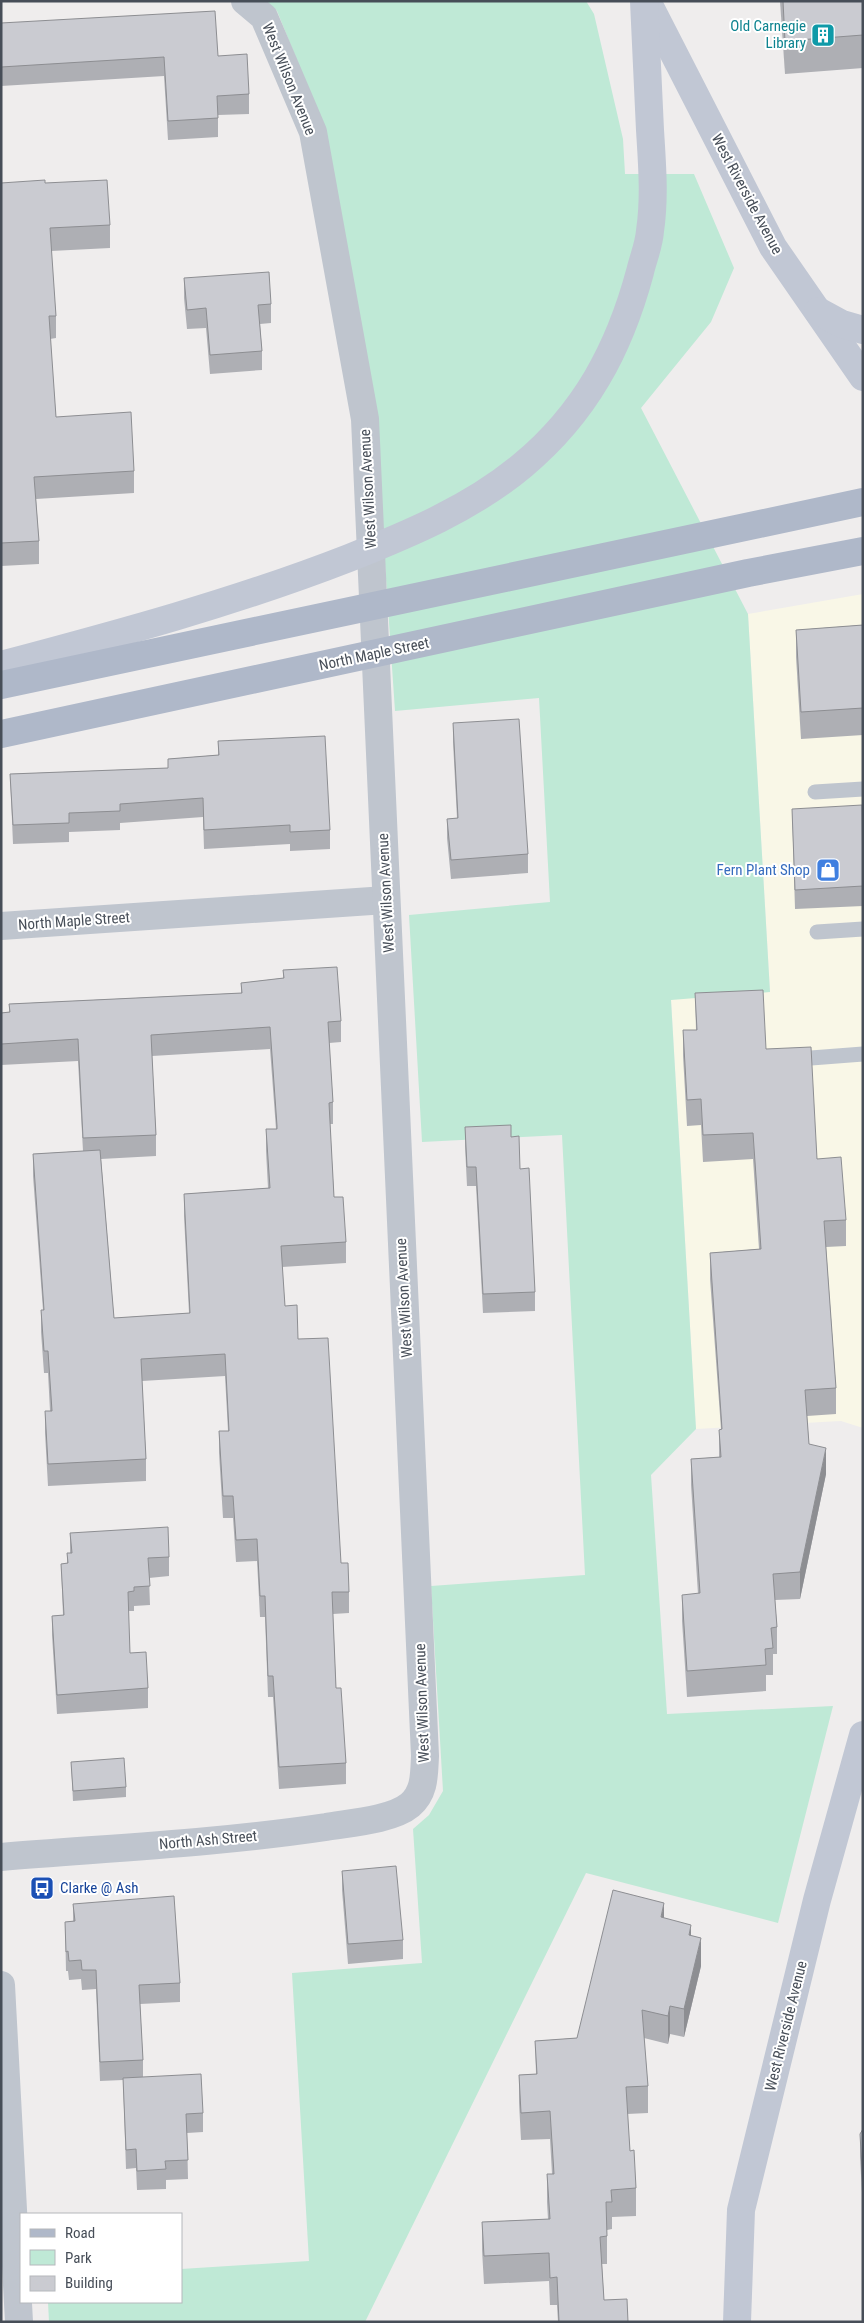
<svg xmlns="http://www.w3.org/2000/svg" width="864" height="2323" viewBox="0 0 864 2323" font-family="'Roboto Condensed',sans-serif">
	<rect width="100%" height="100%" fill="#efeded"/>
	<!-- commercial -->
	<path fill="#f9f7e7" d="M863,594V1428L841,1421L696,1429L671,999L770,991L748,614Z"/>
	<!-- green -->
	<path fill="#bfe9d6" d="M265,1H586L594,14L623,139L625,174H694L734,268L711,322L641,408L748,614L770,992L671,1000L696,1429L651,1475L667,1714L833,1706L778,1923L586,1873L365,2322H49L48,2302H181V2269L309,2261L292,1973L422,1963L413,1829L429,1815L443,1791L431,1586L585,1575L562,1135L422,1142L409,915L550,902L539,698L395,711L375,417L324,127L277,11Z"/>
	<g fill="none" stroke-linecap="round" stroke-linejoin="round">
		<!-- lane -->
		<g stroke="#bfc5ce" stroke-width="15">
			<path d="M815,792L863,789"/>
			<path d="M817,932L863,929"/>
			<path d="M798,1059L863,1054"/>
		</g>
		<!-- street -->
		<g stroke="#bfc5ce" stroke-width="28">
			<path d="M1,926L386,900"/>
			<path d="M1,1857C109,1848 219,1843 326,1827C349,1823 392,1820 410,1805C425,1792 424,1775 425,1756L365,419L313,132L264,17L245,1"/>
			<path d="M1,1985L19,2322"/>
		</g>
		<!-- secondary -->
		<g stroke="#c1c7d4" stroke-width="28">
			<path d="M649,5L773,247L863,377"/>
			<path d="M818,311L842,324L863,330"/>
			<path d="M1,665C118,634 236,602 349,558C409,534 472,508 523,465C585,413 619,350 640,272C643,259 649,245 650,231C655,197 652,163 650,130C648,87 646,44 644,1"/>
			<path d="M737,2322L741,2210L817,1900L863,1735"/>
		</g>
		<!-- primary -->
		<g stroke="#afb8c9" stroke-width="28">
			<path d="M1,685L863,502"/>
			<path d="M1,734L748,573L863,551"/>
		</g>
	</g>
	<!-- wall -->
	<g fill="#aeafb4" fill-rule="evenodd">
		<path d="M780,1H863V68L785,74Z"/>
		<path d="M1,23L218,56L249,94V114L218,115V137L168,140L164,76L1,86Z"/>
		<path d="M1,183H45L110,225V248L51,251L56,316V338L50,339L56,417L134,471V493L36,499L39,541V564L1,566Z"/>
		<path d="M184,278L271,304V323L260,324L262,351V370L210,374L206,328L187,329L184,298Z"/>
		<path d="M863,625V735L801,739L796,657V630Z"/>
		<path d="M453,723L528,854V873L451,879L447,838V819L457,818L453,742Z"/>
		<path d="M218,741L330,830V849L290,851V844L204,849L203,817L120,823V830L69,832V842L13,844L10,774L168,768V759L218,755Z"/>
		<path d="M792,809L863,820V906L795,909Z"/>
		<path d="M283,970L341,1021V1042L329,1043L333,1102V1124H330L334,1197L346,1242V1263L282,1267L285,1306L298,1339L341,1563L349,1592V1613L333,1614L336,1688L346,1763V1784L279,1789L273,1697H268L265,1617H260L257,1561L236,1562L233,1518H223L219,1453V1431H228L225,1376L142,1381L146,1459V1481L48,1486L45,1433V1411H50L48,1373H44L41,1332V1310H43L33,1176V1154L83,1151L78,1061L1,1065V1013L9,1012V1004L241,993V983L283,978ZM270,1049L276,1129H266V1151L268,1188L184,1194V1216L189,1313L114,1318L101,1159L156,1156V1135L152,1056Z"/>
		<path d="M695,993L766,1049L846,1220V1246L826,1247L836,1388V1414L807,1416L809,1444L826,1474L800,1599L775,1600L777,1627V1654H773V1675H766V1691L687,1697L682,1621V1595L698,1594L691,1485V1459L719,1457V1430L721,1429L710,1279V1253L759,1249L753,1159L703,1162L701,1125L687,1126L683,1056V1030H696Z"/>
		<path d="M465,1127L511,1137L520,1169L535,1292V1311L483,1313L476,1186H467L465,1146Z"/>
		<path d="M70,1533L169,1557V1576L149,1578L150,1605L134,1606V1611H128L130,1653L148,1688V1708L57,1714L52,1635V1616L63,1615L61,1564L67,1563V1553H70Z"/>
		<path d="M71,1762L126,1787V1797L73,1801Z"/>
		<path d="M342,1871L403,1940V1959L348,1964L342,1890Z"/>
		<path d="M73,1904L180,1983V2002L140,2004L143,2060V2077L203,2113V2132L187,2133L188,2179L166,2180V2189L137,2190L136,2168L126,2169L123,2080L100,2081L96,1989L82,1990L81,1979L69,1980L68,1971H66L65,1922L73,1921Z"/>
		<path d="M664,1918L691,1936L701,1966L684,2037L670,2034L668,2044L644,2038L648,2086V2113L627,2114L630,2151L636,2188V2216L612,2217V2229L607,2230V2264H602L604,2300L628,2322H558L557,2305H550L549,2281L484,2284L482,2250V2222L548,2219L547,2202V2174H552L550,2139L521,2140L519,2103V2075L536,2074L535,2041L577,2038Z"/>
		<path d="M863,2129V2210L860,2157V2134Z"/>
	</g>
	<!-- shaded-wall -->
	<g fill="#8d8e92">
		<path d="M826,1448V1474L800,1599V1572Z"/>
		<path d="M664,1903V1930L661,1917Z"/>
		<path d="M691,1925V1952L689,1935Z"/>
		<path d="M701,1938V1966L684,2037V2009Z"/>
		<path d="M670,2006V2034L668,2044V2016Z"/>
	</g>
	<!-- building -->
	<g fill="#cacbd1" stroke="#8d8e92">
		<path d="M783,1H863V35L785,41Z"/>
		<path d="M215,11L218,56L247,54L249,94L217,96L218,118L168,121L164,57L1,67V23Z"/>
		<path d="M45,180V183L107,180L110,225L50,228L56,316H49L56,417L131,412L134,471L34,477L39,541L1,543V183Z"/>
		<path d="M269,272L271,304L258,305L262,351L210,355L206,308L187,310L184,278Z"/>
		<path d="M863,625V708L801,712L796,630Z"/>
		<path d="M519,719L528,854L451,860L447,819L458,818L453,723Z"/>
		<path d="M325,736L330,830L290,832V825L204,830L203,798L120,804V811L69,813V823L13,825L10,774L168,768V759L219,755L218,741Z"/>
		<path d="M862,805L863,886L795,890L792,809Z"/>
		<path d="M337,967L341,1021L328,1022L333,1102L329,1103L334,1197H343L346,1242L281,1246L285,1306L297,1305L298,1339L328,1338L341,1563H348L349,1592H332L336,1688H341L346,1763L279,1767L273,1676H268L265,1596H260L257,1539L236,1540L233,1496H223L219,1431H229L225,1354L141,1359L146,1459L48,1464L45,1411H52L48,1351H44L41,1310H44L33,1154L100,1150L114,1318L190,1313L184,1194L270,1188L266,1129H277V1126L270,1027L151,1035L156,1135L83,1138L78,1039L1,1044V1013L10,1012L9,1004L242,993L241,983L284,978L283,970Z"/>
		<path d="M763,990L766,1049L811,1047L817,1159L841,1157L846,1220L824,1221L836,1388L805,1390L809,1444L826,1448L800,1572L773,1574L777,1627L771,1628L773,1648L765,1649L766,1665L687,1671L682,1595L700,1593L691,1459L721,1457L719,1430L722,1429L710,1253L761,1249L753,1133L703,1135L701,1099L687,1100L683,1030H697L695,993Z"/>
		<path d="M511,1125V1137L519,1136L520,1169L529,1168L535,1292L483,1294L476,1167H467L465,1127Z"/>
		<path d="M168,1527L169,1557L148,1558L150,1586L134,1587V1591L128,1592L130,1653L146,1652L148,1688L57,1695L52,1616L64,1615L61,1564L68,1563L67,1553H72L70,1533Z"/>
		<path d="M124,1758L126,1787L73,1791L71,1762Z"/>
		<path d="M396,1866L403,1940L348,1944L342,1871Z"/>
		<path d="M613,1890L664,1903L661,1917L691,1925L689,1935L701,1938L684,2009L670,2006L668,2016L642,2010L648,2086L626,2087L630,2151L634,2150L636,2188L611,2190L612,2202H606L607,2236L600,2237L604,2300L627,2299L628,2322H559L557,2277L550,2278L549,2253L484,2256L482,2222L550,2219L547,2174H554L550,2111L521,2113L519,2075L537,2074L535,2041L577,2038Z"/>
		<path d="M174,1896L180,1983L139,1985L143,2060L100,2062L96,1970H82L81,1960L69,1961L68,1951L66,1952L65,1922L75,1921L73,1904Z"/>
		<path d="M201,2074L203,2113L186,2114L188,2160L165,2161L166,2169L137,2171L136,2149L126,2150L123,2078Z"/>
		<path d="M863,2129V2188L860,2134Z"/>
	</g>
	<!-- icons -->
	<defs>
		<g id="building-square" transform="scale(1.25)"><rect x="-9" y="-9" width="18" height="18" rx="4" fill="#0f9aa8" stroke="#fff"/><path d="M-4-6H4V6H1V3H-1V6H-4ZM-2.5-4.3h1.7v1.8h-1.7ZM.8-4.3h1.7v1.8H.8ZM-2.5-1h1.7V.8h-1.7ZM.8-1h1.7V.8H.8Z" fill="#fff"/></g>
		<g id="shop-square" transform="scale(1.25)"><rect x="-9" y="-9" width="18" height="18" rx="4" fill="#3f7fe0" stroke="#fff"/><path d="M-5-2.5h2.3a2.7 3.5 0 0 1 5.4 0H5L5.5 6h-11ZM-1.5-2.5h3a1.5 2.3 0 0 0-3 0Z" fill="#fff"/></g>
		<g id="bus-square" transform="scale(1.25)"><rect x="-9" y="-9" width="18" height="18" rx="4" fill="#1a4fb4" stroke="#fff"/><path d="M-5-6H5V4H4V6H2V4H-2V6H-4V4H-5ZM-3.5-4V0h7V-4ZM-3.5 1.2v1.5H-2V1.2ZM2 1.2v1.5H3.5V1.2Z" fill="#fff"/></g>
	</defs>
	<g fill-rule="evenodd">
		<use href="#building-square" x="823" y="35"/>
		<use href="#shop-square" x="828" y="870"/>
		<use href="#bus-square" x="42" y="1888"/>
	</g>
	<g text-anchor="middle" stroke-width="4" stroke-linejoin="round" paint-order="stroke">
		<!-- culture labels -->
		<g font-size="15" fill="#0d838f" stroke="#fff" text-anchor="end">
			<text x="806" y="31">Old Carnegie<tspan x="806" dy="17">Library</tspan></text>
		</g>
		<!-- street labels -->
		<g font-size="15" fill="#474e58" stroke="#fff">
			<text transform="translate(289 79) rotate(68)" y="5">West Wilson Avenue</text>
			<text transform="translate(747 194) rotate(62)" y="5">West Riverside Avenue</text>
			<text transform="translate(368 489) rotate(-93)" y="5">West Wilson Avenue</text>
			<text transform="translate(374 654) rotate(-12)" y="5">North Maple Street</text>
			<text transform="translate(386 893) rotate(-93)" y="5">West Wilson Avenue</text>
			<text transform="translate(74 921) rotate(-4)" y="5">North Maple Street</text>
			<text transform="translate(404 1298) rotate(-93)" y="5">West Wilson Avenue</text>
			<text transform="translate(422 1703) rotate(-92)" y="5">West Wilson Avenue</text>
			<text transform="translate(208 1840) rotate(-5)" y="5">North Ash Street</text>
			<text transform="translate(786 2026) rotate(-76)" y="5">West Riverside Avenue</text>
		</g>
		<!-- shop labels -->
		<g font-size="15" fill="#366cbe" stroke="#fff" text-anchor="end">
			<text x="810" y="875">Fern Plant Shop</text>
		</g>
		<!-- transit labels -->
		<g font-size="15" fill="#164399" stroke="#fff" text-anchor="start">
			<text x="60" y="1893">Clarke @ Ash</text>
		</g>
	</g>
	<!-- border -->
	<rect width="864" height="2323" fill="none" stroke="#474e58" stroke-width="5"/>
	<!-- legend -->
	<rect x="20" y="2213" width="162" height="90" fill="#ffffff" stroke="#b5b8bc"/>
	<rect x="30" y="2229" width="25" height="8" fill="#afb8c9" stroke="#b5b8bc"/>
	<text x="65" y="2238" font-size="15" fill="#474e58">Road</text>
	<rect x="30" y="2250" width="25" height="15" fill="#bfe9d6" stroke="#b5b8bc"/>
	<text x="65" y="2263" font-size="15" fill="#474e58">Park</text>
	<rect x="30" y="2276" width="25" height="15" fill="#cacbd1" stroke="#b5b8bc"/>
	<text x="65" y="2288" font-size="15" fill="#474e58">Building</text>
</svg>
